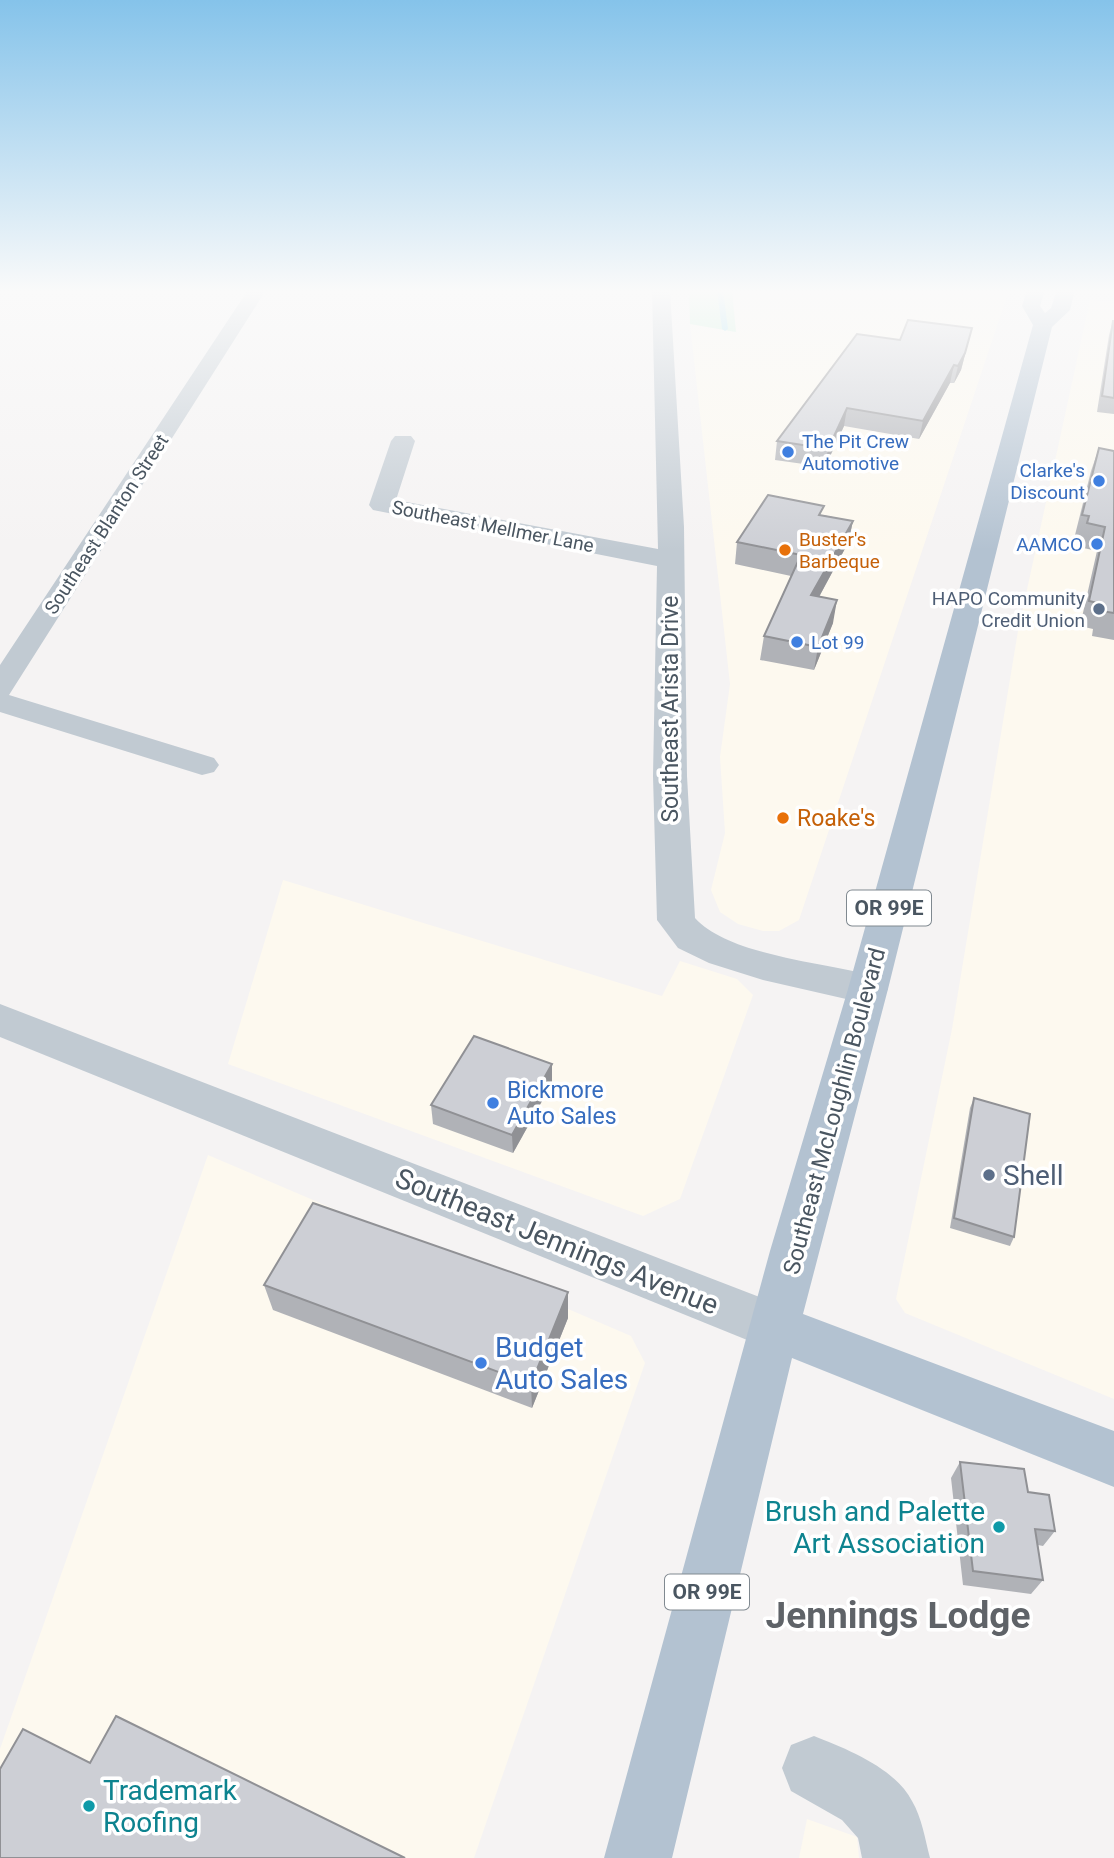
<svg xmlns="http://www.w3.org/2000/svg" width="1114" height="1858" viewBox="0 0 1114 1858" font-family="Roboto,sans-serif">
	<rect width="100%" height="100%" fill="#f5f3f3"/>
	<!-- commercial -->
	<g fill="#fdf9ef">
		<path d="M732,290H1009L799,920L779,931H763L738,924L720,912L711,890L725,833L720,757L730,684L690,324L735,332Z"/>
		<path d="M1090,300L1114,303V1399L905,1313L896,1299L952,1029L1018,631Z"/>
		<path d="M283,880L662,996L680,961L737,979L753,995L680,1199L643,1216L228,1064Z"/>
		<path d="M208,1155L631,1336L645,1363L474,1858H0V1749Z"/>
		<path d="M807,1819L857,1837L859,1858H799Z"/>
	</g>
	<!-- green -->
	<path fill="#c3f1d5" d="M689,290H732L736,332L690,324Z"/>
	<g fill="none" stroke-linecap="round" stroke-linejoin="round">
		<!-- stream -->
		<path fill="#90daee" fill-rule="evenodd" d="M717,290H723L728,329L725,331L722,329Z"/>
		<!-- minor -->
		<g fill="#c1cad2" fill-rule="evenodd">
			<path d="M248,290H266L9,695L214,758L219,765L214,772L202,775L0,712V665Z"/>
			<path d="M652,290H670L684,527L687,776L695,918C730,957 832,963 882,978L888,989L882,1000L868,1004L763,980L709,963L678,948L657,920L653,776L657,566L373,510L369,505L391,441L395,436H411L415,441L396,500L658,549Z"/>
			<path d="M0,1004L793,1310L800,1327L793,1344L775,1351L757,1344L0,1037Z"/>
			<path d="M814,1736C847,1749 895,1768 912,1801C922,1818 925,1839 930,1858H862L858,1838L842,1820L791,1791L782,1768L791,1745Z"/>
		</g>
		<!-- major -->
		<path fill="#b3c2d1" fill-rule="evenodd" d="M1027,290H1045L1040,306L1045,313L1051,308L1057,290H1075L1070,310L1052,327L888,989L803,1314L1114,1431V1487L792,1358L672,1858H604L770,1251L848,989L1033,325L1022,306Z"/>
	</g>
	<!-- wall -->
	<g fill="#b0b2b7">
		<path d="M1113,321H1114V414L1097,412L1109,335Z"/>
		<path d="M972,328L961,370L954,383H950L919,439L844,426L825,467L775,460L777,441Z"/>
		<path d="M1099,448L1114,451V640L1092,636L1093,629L1080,626L1097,551L1079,547L1081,540L1074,539L1091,471Z"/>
		<path d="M823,515L853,521L848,543L819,597L833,623L814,670L760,660L764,636L791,576L735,564L737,542Z"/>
		<path d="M552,1083L513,1153L433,1124L431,1105Z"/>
		<path d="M974,1098L1014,1237L1010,1246L950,1228L970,1108Z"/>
		<path d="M264,1285L568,1292V1318L532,1408L273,1310Z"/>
		<path d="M960,1462L1028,1492L1055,1531L1043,1546L1038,1545L1043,1580L1031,1594L963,1585L951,1478Z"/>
	</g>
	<!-- shaded-wall -->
	<g fill="#909195">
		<path d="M972,328L961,370L954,383L958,366Z"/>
		<path d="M954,365L950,383L919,439L923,421Z"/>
		<path d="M847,408L844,426L825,467L828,449Z"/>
		<path d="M853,521L848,543L807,619L811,595Z"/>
		<path d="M837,600L833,623L814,670L818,647Z"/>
		<path d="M552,1064V1083L513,1153L512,1135Z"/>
		<path d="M568,1292V1318L532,1408L531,1384Z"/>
	</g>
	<!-- building -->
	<g fill="#cdcfd5" stroke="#909195" stroke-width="2">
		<path d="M908,320L972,328L965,353L958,366L954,365L923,421L847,408L828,449L777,441L857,334L900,340Z"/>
		<path d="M1113,321H1114V398L1102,396Z"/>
		<path d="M1099,448L1114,451V613L1101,611L1102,604L1089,601L1105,527L1087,523L1089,516L1082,515Z"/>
		<path d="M768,495L824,506L819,515L853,521L811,595L837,600L818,647L764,636L801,555L737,542Z"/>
		<path d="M474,1036L552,1064L512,1135L431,1105Z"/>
		<path d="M974,1098L1030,1114L1014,1237L954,1218Z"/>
		<path d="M313,1203L568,1292L531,1384L264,1285Z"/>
		<path d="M960,1462L1024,1469L1028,1492L1049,1495L1055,1531L1035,1529L1043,1580L973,1571Z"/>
		<path d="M116,1716L405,1858H0V1769L23,1729L90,1763Z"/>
	</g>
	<!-- sky -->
	<linearGradient id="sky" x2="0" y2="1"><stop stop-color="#85c3ea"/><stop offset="0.53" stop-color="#fafafa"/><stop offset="1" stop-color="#fafafa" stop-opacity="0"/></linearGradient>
	<rect width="1114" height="550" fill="url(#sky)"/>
	<!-- markers -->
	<g fill="#3f7fe0" stroke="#fff" stroke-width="2.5">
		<circle cx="788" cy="452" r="7"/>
		<circle cx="1099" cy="481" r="7"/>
		<circle cx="1097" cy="544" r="7"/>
		<circle cx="797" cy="642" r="7"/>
		<circle cx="493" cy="1103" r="7"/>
		<circle cx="481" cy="1363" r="7"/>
	</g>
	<g fill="#e8710a" stroke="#fff" stroke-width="2.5">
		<circle cx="785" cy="550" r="7"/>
		<circle cx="783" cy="818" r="7"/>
	</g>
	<g fill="#5c6f8a" stroke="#fff" stroke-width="2.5">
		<circle cx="1099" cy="609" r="7"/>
		<circle cx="989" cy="1175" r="7"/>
	</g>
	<g fill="#0f9aa8" stroke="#fff" stroke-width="2.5">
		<circle cx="999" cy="1527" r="7"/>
		<circle cx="89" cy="1806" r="7"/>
	</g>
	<g text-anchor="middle" stroke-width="7" stroke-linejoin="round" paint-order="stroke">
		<!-- far-shop labels -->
		<g font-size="19" fill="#366cbe" stroke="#fff" text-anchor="start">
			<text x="802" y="448">The Pit Crew<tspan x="802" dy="22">Automotive</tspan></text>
			<text x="1085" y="477" text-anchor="end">Clarke's<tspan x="1085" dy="22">Discount</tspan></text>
			<text x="1083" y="551" text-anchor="end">AAMCO</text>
			<text x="811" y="649">Lot 99</text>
		</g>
		<!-- far-street labels -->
		<g font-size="19" fill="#4a5661" stroke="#fff">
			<text transform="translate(106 524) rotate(-57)" y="7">Southeast Blanton Street</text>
			<text transform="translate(493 526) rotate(11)" y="7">Southeast Mellmer Lane</text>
		</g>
		<!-- far-food labels -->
		<g font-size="19" fill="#c56008" stroke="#fff" text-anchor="start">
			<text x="799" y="546">Buster's<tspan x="799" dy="22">Barbeque</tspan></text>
		</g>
		<!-- far-service labels -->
		<g font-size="19" fill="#4e5e75" stroke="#fff" text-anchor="end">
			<text x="1085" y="605">HAPO Community<tspan x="1085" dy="22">Credit Union</tspan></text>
		</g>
		<!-- shield labels -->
		<g fill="#fff" stroke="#808990" stroke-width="2">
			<rect x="847" y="890.5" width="84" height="35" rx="5"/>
			<rect x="665" y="1574.5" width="84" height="35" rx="5"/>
		</g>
		<g font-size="21" font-weight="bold" fill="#4a5661">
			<text x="889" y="915">OR 99E</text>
			<text x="707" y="1599">OR 99E</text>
		</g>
		<!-- street labels -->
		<g font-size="23" fill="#4a5661" stroke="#fff">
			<text transform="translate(670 709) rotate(-90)" y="8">Southeast Arista Drive</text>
			<text transform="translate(834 1111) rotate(-75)" y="8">Southeast McLoughlin Boulevard</text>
		</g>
		<!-- food labels -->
		<g font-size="23" fill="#c56008" stroke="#fff" text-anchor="start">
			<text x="797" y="826">Roake's</text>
		</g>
		<!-- shop labels -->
		<g font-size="23" fill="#366cbe" stroke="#fff" text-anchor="start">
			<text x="507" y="1098">Bickmore<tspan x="507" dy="26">Auto Sales</tspan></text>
		</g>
		<!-- near-service labels -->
		<g font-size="28" fill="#4e5e75" stroke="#fff" text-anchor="start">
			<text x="1003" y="1185">Shell</text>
		</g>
		<!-- near-street labels -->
		<g font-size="28" fill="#4a5661" stroke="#fff">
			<text transform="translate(557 1241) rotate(22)" y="10">Southeast Jennings Avenue</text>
		</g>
		<!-- near-shop labels -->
		<g font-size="28" fill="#366cbe" stroke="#fff" text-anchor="start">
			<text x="495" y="1357">Budget<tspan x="495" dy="32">Auto Sales</tspan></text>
		</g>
		<!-- near-culture labels -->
		<g font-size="28" fill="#0d838f" stroke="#fff" text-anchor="end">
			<text x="985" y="1521">Brush and Palette<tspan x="985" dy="32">Art Association</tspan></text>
			<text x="103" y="1800" text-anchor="start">Trademark<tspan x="103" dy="32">Roofing</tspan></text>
		</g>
		<!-- near-district labels -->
		<g font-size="37" font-weight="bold" fill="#5f6368" stroke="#fff">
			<text x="898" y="1628">Jennings Lodge</text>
		</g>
	</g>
</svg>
